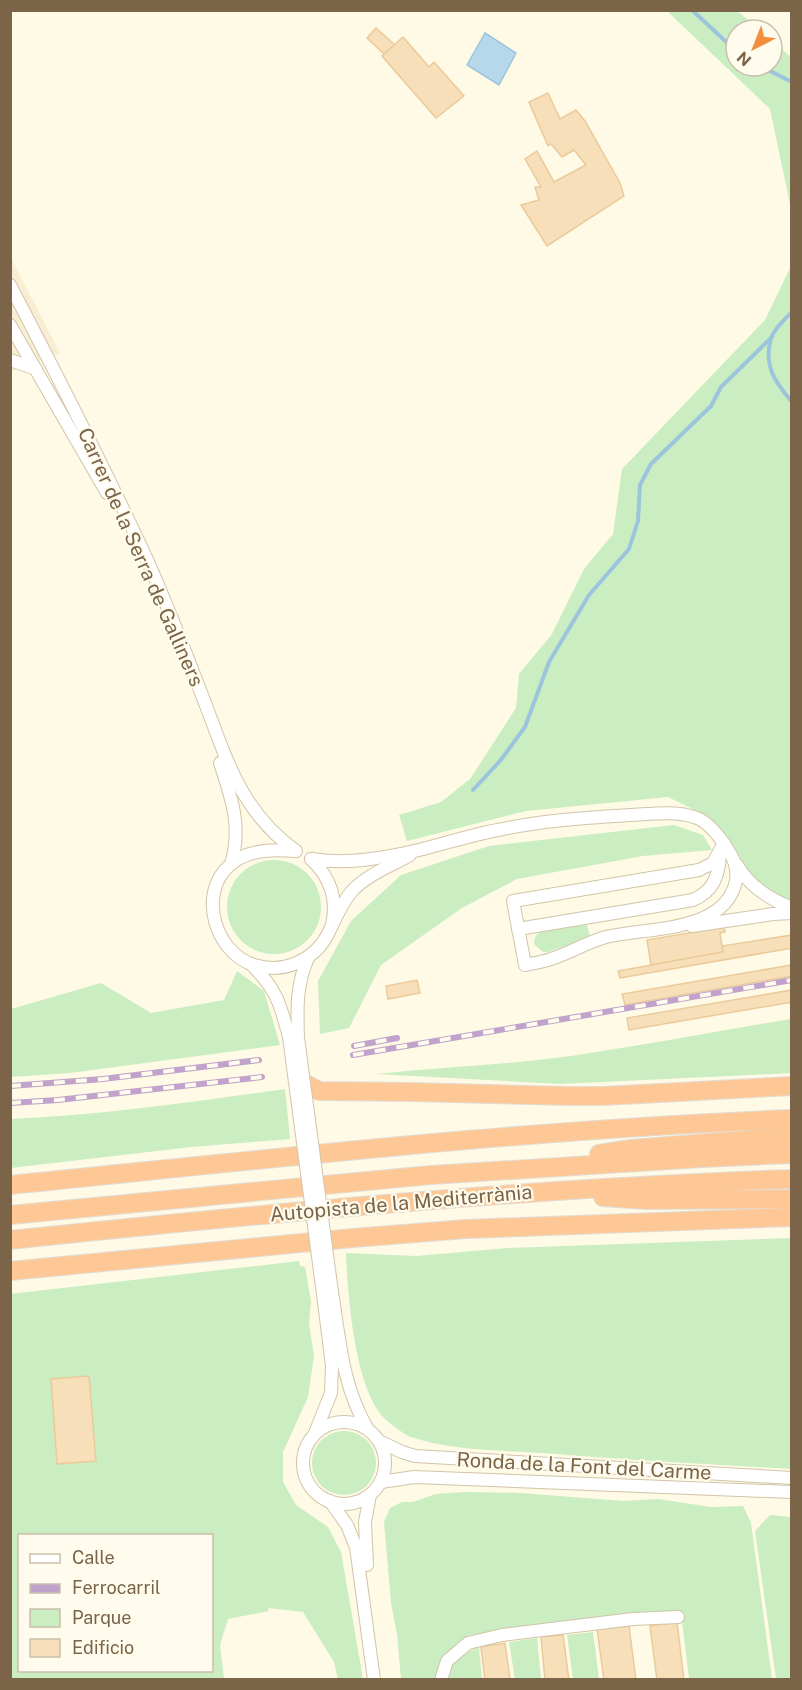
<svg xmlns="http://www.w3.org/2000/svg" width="802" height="1690" viewBox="0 0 802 1690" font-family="'Public Sans',sans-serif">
	<rect width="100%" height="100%" fill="#fefae5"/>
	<!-- residential -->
	<path fill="#f7eed3" d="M10,256L60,353L11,372H10Z"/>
	<!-- green -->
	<g fill="#caeec2" fill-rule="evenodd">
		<path d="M667,11H737L760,30H736V66H772V41L791,57V209L770,109Z"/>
		<path d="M791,266V900L778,895L752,877L727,836L709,817L668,797L526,811L407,841L399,815L441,802L470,779L516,708L519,674L552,634L584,569L613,534L622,469L765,320Z"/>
		<path d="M674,825L703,835L712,850L643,856L517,879L462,908L381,965L349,1028L320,1034L318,981L351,921L401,875L489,846Z"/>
		<circle cx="274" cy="907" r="47"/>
		<path d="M587,925L590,937L548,952H543L534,944C534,937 537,933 543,930Z"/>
		<path d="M237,971L264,991L280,1045L70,1073L11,1077V1009L101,983L151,1013L224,1000Z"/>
		<path d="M791,1019V1073L561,1084L376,1074C441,1067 506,1065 571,1056C645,1045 718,1031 791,1019Z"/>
		<path d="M285,1089L290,1139L191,1147L11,1168V1119C103,1115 193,1102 285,1089Z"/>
		<path d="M791,1238V1469C708,1464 625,1460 542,1453C499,1450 453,1451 411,1437C403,1434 392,1425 385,1419C354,1388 348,1296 346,1253L416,1256L508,1248Z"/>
		<path d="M299,1261L300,1266L305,1267L311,1301L309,1323L314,1356L308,1397L283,1452V1482L296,1505L328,1527L341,1552L363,1679H338L334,1662L303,1612L268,1608L269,1611L228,1619L220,1645L224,1679H11L10,1294ZM20,1536H212V1670H20Z"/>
		<circle cx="344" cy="1463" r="32"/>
		<path d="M464,1492L521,1493L623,1501L658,1499L711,1507L743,1506L751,1523L772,1679H689L682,1621L685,1615L469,1635L445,1655L436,1679H401L397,1634L391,1603L384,1522L390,1508L402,1502H413L436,1494Z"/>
		<path d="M770,1515L791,1517V1679H776L755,1531Z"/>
		<path d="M593,1632L599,1679H573L567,1635Z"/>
		<path d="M537,1638L541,1679H515L509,1642Z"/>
		<path d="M479,1647L482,1679L446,1680C454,1659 459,1655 479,1647Z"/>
	</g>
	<!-- water -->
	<path fill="#b7d8ea" stroke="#9cc5dd" stroke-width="1.5" d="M485,33L516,53L499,85L467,65Z"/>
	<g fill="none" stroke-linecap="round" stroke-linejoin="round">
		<!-- stream -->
		<g stroke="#9cc5dd" stroke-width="4">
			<path d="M692,10L736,51"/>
			<path d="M760,66L792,82"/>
			<path d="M792,312C785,319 774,329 771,338C763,366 775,382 792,402"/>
			<path d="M473,790L500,761L525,727L549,662L589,595L629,549L638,521L640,485L651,464L711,406L721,387L772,337"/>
		</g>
	</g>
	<!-- building -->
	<g fill="#f7dfba" stroke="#ebca99" stroke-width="1.5">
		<path d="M376,28L395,45L384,54L367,38Z"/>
		<path d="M403,37L429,67L434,62L464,96L436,118L382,56Z"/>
		<path d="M548,93L560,119L576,110L585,121L620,183L624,196L547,246L521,205L539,200L535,187H541L525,159L537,151L554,182L586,165L574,150L562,157L551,144L548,146L529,102Z"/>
		<path d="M724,927L725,932L720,933L723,952L651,965L647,940Z"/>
		<path d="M792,935V948L620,978L618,971L723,952L722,946Z"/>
		<path d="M792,965V976L625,1005L622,994Z"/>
		<path d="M417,980L420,993L388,999L386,986Z"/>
		<path d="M792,990V1002L629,1030L627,1018Z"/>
		<path d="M89,1376L96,1461L57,1464L51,1379Z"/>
		<path d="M677,1622L684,1680H657L650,1626Z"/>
		<path d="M629,1626L636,1680H604L597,1629Z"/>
		<path d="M563,1635L569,1680H545L541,1637Z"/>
		<path d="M505,1643L510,1680H485L481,1647Z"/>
	</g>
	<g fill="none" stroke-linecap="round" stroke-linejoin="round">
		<!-- minor casing -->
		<g stroke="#d2c4a9" stroke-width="14">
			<g id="minor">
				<path d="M10,285C56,373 101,461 143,551C164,596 182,643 200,690C225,753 238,810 296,851"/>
				<path d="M10,325L107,493"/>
				<path d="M10,360L36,369"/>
				<path d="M220,763C232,799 242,827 231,864"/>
				<path d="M295,851C274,849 247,849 230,865C197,893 215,953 254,965C283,974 314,961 328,934C335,919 341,904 352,891C368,874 391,866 410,855"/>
				<path d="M311,859C346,865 384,858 419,850C447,843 474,834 503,829C545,820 587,818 630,815C651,814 677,810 697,818C709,823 719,836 726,847C733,857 738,867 736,881C725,934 644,927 606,937C587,942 570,953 551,959C543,962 533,963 525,965L513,901L699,870L713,863L724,843"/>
				<path d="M311,859C330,877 338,899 332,925"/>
				<path d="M737,865C749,886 769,899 792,908"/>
				<path d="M692,926L773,914L792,913"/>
				<path d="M518,929L693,900C714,891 719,875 720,854"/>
				<path d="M251,964C277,990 280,1003 289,1037"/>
				<path d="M298,1038C297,1009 296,983 309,956"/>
				<path d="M332,1292C340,1341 342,1384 367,1428"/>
				<circle cx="344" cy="1463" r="41"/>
				<path d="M315,1433L331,1393L332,1366L323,1294"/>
				<path d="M379,1441L402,1452L415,1456L792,1478"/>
				<path d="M381,1482L414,1477L792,1492"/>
				<path d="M330,1501L347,1525L356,1547L374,1680"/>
				<path d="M367,1565L365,1522L370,1495"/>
				<path d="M441,1680L447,1661L468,1643L502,1635L633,1619L678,1617"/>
			</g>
		</g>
		<!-- highway casing -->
		<g stroke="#e2ddd7" stroke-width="20">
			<g id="highway">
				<path d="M304,1083L319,1091L411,1092L568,1096H603L792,1086"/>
				<path d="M599,1154L631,1149L792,1136"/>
				<path d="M10,1185C270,1159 531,1129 792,1119"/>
				<path d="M603,1197L647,1200L792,1199"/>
				<path d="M10,1215L431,1175L702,1158L792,1154"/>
				<path d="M10,1240C270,1213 530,1188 792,1179"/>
				<path d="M10,1271L353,1238L466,1229L792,1217"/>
			</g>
		</g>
		<!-- minor -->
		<use href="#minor" stroke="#fff" stroke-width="12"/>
		<!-- highway -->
		<use href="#highway" stroke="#fec896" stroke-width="18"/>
		<!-- rail casing -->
		<g stroke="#c0a2ca" stroke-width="6">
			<g id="rail">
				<path d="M354,1046L397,1038"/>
				<path d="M353,1055L792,980"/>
				<path d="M10,1086L103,1079L259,1060"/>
				<path d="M10,1103L58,1100L262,1077"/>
			</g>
		</g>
		<!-- rail -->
		<use href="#rail" stroke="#fffcee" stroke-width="4" stroke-dasharray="11" stroke-linecap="butt"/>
		<!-- minor-bridge casing -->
		<g stroke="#d2c4a9" stroke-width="14" stroke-linecap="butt">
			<g id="minor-bridge">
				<path d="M289,1037L323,1294"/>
				<path d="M298,1038L332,1292"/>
			</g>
		</g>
		<!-- minor-bridge -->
		<use href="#minor-bridge" stroke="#fff" stroke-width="12"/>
	</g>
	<g text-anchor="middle" stroke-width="4.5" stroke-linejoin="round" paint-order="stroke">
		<!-- street labels -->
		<g font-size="20" fill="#7b6447" stroke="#fffcee">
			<text transform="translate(141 557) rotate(66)" y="7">Carrer de la Serra de Galliners</text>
			<text transform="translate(401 1203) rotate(-5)" y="7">Autopista de la Mediterrània</text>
			<text transform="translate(584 1466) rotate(3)" y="7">Ronda de la Font del Carme</text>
		</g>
	</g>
	<!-- border -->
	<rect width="802" height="1690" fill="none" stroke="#7b6447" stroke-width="24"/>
	<!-- legend -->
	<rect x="18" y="1534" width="195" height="138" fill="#fffcee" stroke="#cabfab" stroke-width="1.5"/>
	<rect x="30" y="1554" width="30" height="9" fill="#ffffff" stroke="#cabfab" stroke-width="1.5"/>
	<text x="72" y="1564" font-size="18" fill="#7b6447">Calle</text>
	<rect x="30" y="1584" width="30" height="9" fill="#c0a2ca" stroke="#cabfab" stroke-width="1.5"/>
	<text x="72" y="1594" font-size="18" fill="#7b6447">Ferrocarril</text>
	<rect x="30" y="1609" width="30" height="18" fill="#caeec2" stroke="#cabfab" stroke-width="1.5"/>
	<text x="72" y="1624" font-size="18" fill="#7b6447">Parque</text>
	<rect x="30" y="1639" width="30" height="18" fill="#f7dfba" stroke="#cabfab" stroke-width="1.5"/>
	<text x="72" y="1654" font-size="18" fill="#7b6447">Edificio</text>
	<!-- north arrow -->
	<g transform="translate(754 48) rotate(222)"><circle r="28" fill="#fffcee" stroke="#cabfab" stroke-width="1.5"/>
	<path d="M0-4.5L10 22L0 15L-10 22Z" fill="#f48e3f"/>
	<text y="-9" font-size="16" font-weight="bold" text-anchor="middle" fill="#7b6447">N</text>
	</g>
</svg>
